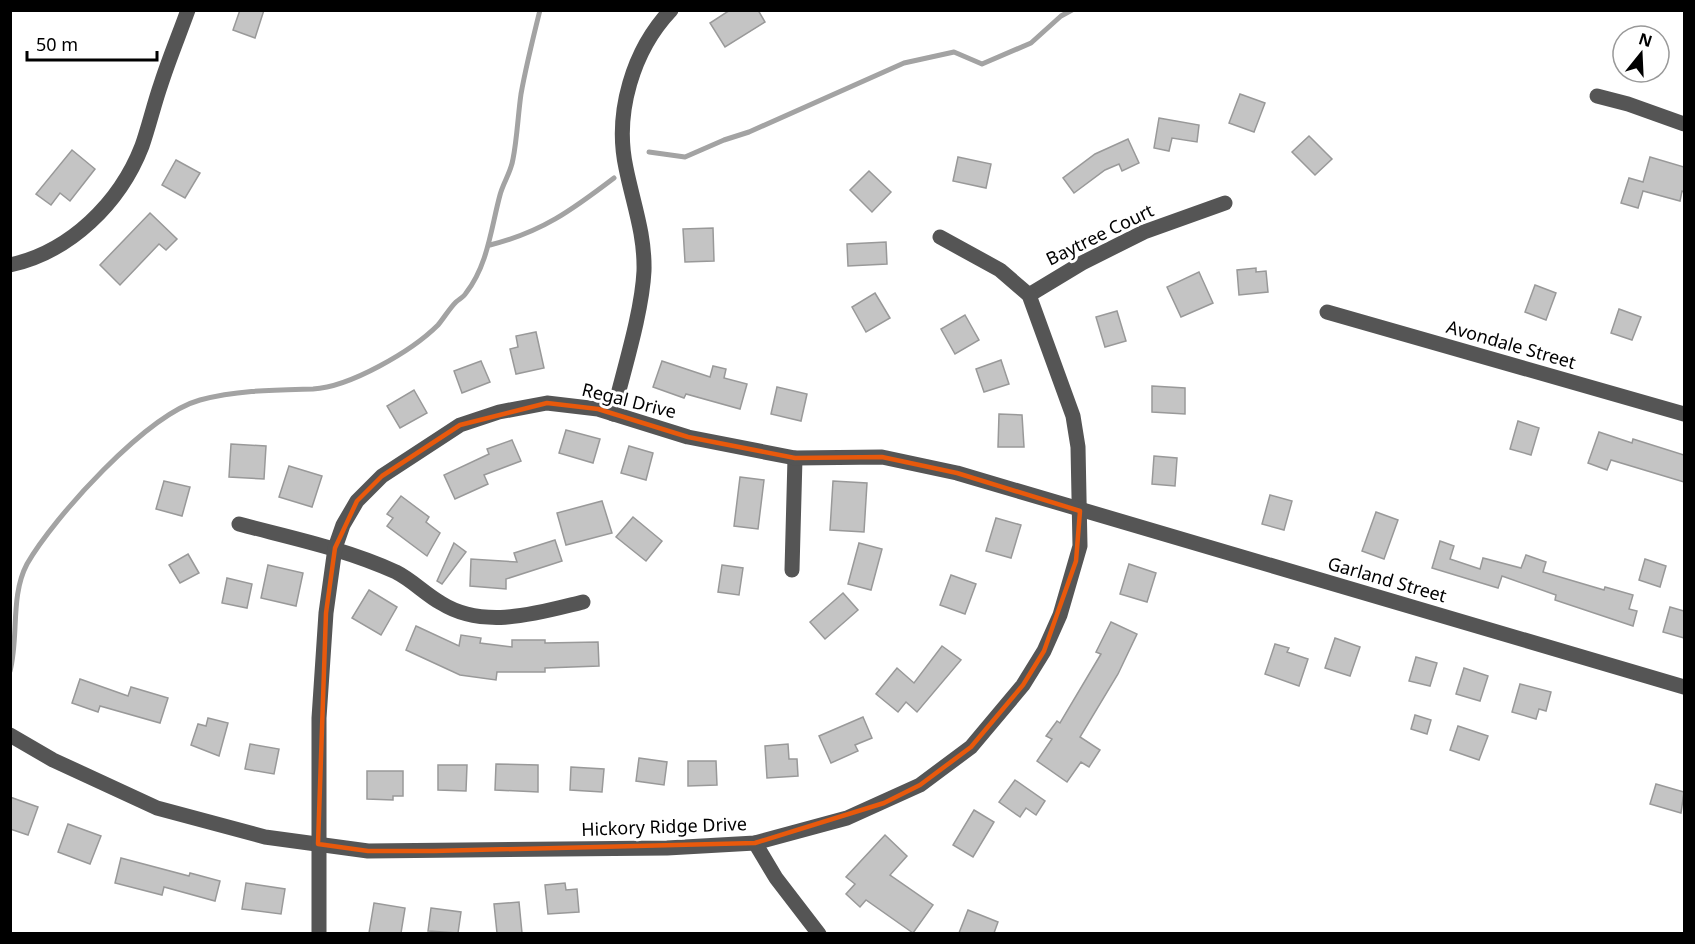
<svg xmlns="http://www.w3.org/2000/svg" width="1695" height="944" viewBox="0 0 1695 944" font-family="'Noto Sans',sans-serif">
	<rect width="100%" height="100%" fill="#fff"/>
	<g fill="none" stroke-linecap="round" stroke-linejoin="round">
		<!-- stream -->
		<g stroke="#a3a3a3" stroke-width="5">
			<path d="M649,152L685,157L724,140L749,132L904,63L954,52L982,64L1031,43L1061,16L1072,10"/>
			<path d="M490,245C542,232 572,210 614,178"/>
			<path d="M10,671C19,637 10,596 27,564C54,517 146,415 200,400C238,390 275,390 313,389C350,387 412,351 438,325C444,318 449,309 456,302C459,299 464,297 466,293C488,265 491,228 500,195C503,183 511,172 513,159C517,139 518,115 521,94C526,66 533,38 540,10"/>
		</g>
	</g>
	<!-- building -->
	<g fill="#c4c4c4" stroke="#999" stroke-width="1.5">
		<path d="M240,10H264L255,38L233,30Z"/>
		<path d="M730,10H758L765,22L725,47L710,23Z"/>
		<path d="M1240,94L1265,103L1254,132L1229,123Z"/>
		<path d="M1159,118L1199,125L1197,142L1172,138L1169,151L1154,148Z"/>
		<path d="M1309,136L1332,159L1315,175L1292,152Z"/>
		<path d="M1128,139L1139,163L1122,171L1119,164L1105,170L1074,193L1063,178L1095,154Z"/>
		<path d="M72,150L95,169L70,201L60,193L51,205L36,194Z"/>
		<path d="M958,157L991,164L986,188L953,181Z"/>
		<path d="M1650,157L1684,167V192L1682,191L1680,201L1643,191L1638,208L1621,203L1629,178L1643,182Z"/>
		<path d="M176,160L200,173L185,198L162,185Z"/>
		<path d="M869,171L891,192L872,212L850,190Z"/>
		<path d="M150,213L177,239L166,250L159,244L120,285L100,265Z"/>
		<path d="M713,228L714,261L685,262L683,229Z"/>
		<path d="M886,242L887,264L848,266L847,244Z"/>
		<path d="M1256,268V272L1266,271L1268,292L1239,295L1237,270Z"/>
		<path d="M1199,272L1213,303L1181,317L1167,287Z"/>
		<path d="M1535,285L1556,293L1546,320L1525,312Z"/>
		<path d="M875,293L890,318L866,332L852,307Z"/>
		<path d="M1619,309L1641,317L1632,340L1611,333Z"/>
		<path d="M1117,311L1126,341L1105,347L1096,317Z"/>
		<path d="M965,315L979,340L955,354L941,329Z"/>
		<path d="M536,332L544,368L516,374L510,349L518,347L516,336Z"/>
		<path d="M1001,360L1009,384L984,392L976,369Z"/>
		<path d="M481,361L490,382L462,393L454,371Z"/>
		<path d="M662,361L710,377L713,366L726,369L724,378L747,384L740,409L686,394L684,398L653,387Z"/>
		<path d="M1152,386L1185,388V414L1152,412Z"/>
		<path d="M777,387L807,394L801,421L771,414Z"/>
		<path d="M414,390L427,413L400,428L387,406Z"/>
		<path d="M999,414L1022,415L1024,447H998Z"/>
		<path d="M1518,421L1539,428L1531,455L1510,449Z"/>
		<path d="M566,430L600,439L593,463L559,453Z"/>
		<path d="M1599,432L1632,443L1633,439L1684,455V482L1611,460L1607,470L1588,463Z"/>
		<path d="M512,440L521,461L484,475L488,484L455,499L444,475L489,454L487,449Z"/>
		<path d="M231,444L266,446L264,479L229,477Z"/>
		<path d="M629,446L653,453L646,480L621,473Z"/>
		<path d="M1154,456L1177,458L1175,486L1152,484Z"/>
		<path d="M289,466L322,476L312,507L279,497Z"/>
		<path d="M740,477L764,480L758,529L734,526Z"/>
		<path d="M164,481L190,487L182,516L156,509Z"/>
		<path d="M833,481L867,483L864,532L830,530Z"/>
		<path d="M1270,495L1292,501L1284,530L1262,524Z"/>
		<path d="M401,496L429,517L426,522L440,533L427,556L387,526L393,518L387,514Z"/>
		<path d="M602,501L612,533L566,545L557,513Z"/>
		<path d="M1376,512L1398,520L1384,559L1362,551Z"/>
		<path d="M633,517L662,541L646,561L616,537Z"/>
		<path d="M996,518L1021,525L1011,558L986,551Z"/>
		<path d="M555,540L562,561L506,579V589L470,586L471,559L517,562L514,553Z"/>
		<path d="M1440,541L1454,546L1450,559L1480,569L1483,558L1521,568L1526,555L1546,562L1543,572L1604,590L1605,587L1633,595L1629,609L1637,611L1633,626L1555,600L1556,595L1502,576L1498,588L1432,568Z"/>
		<path d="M454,543L466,552L442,584L437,581Z"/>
		<path d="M859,543L882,549L871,590L848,584Z"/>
		<path d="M188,554L199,573L180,583L169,565Z"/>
		<path d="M1645,559L1666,566L1660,587L1639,580Z"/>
		<path d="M1129,564L1156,573L1147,602L1120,594Z"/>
		<path d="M268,565L303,573L296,606L261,598Z"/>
		<path d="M722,565L743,568L739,595L718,592Z"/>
		<path d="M951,575L976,584L965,614L940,605Z"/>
		<path d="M227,578L252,584L247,608L222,603Z"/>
		<path d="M369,590L397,607L381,635L352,618Z"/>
		<path d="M843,593L858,610L825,639L810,622Z"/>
		<path d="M1670,607L1684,611V638L1663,632Z"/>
		<path d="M1111,622L1137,634L1118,674L1080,737L1100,750L1089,767L1081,762L1067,782L1037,761L1052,739L1046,736L1057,721L1060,723L1101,654L1096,652Z"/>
		<path d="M416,626L459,646L461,635L481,638L480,643L512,647V640H545V643L598,642L599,666L545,668V672H497L496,680L460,675L406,650Z"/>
		<path d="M1335,638L1360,647L1350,676L1325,668Z"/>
		<path d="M1275,644L1289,648L1287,652L1308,659L1299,686L1265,674Z"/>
		<path d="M942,646L961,660L917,712L906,702L898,712L876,694L897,668L914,683Z"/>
		<path d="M1416,657L1437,663L1430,686L1409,681Z"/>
		<path d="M1464,668L1488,676L1480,701L1456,694Z"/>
		<path d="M80,679L128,696L131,687L168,698L160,723L100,706L98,712L72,703Z"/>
		<path d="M1520,684L1551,692L1546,711L1539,709L1536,719L1512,712Z"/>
		<path d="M1415,715L1431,720L1427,734L1411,729Z"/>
		<path d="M863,717L872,738L855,745L858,751L831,763L819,736Z"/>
		<path d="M208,718L228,723L219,756L191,745L198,724L206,726Z"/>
		<path d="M1458,726L1488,736L1479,760L1450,750Z"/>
		<path d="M250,744L279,749L274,774L245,769Z"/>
		<path d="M788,744L789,759H797L798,776L767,778L765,746Z"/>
		<path d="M639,758L667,762L664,785L636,781Z"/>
		<path d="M688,761H716L717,785L688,786Z"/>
		<path d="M496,764L538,765V792L495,790Z"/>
		<path d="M438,765H467L466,791L438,790Z"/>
		<path d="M571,767L604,769L602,792L570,790Z"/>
		<path d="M367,771H403V796H393V800L367,799Z"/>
		<path d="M1015,780L1045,801L1036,815L1026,808L1020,817L999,802Z"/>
		<path d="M1656,784L1684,792L1681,813L1650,804Z"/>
		<path d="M10,797L38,807L28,835L10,829Z"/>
		<path d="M974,810L994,822L973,857L953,845Z"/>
		<path d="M68,824L101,836L90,864L58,852Z"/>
		<path d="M885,835L907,856L890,875L933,905L913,933L866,900L860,907L846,894L855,884L846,877Z"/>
		<path d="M121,858L189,876L190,873L220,881L215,901L164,887L162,895L115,883Z"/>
		<path d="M246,883L285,889L281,914L242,909Z"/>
		<path d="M565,883L566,890L577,889L579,912L548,914L545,885Z"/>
		<path d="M519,902L522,933H497L494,904Z"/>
		<path d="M374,903L405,908L401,933H369Z"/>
		<path d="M431,908L461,912L458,933L428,931Z"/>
		<path d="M968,910L998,922L994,933H959Z"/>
	</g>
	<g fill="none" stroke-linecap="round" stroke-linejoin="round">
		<!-- minor -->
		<g stroke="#555" stroke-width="15">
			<path d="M1597,96L1628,104L1684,124"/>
			<path d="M10,265C70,252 120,203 142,146C149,126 154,104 161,84C169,59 179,35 188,10"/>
			<path d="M1029,295L1082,263L1144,232L1225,203"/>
			<path d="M1327,312L1684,414"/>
			<path d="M613,414C623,372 642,313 644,271C645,234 633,203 626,168C614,113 633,50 671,10"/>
			<path d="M239,524C292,538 346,549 396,572C412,580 425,594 441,603C484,630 538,613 583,602"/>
			<path d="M792,570L795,458"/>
			<path d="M10,735L53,760L157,808L265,837L368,851L667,848L755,843L847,818L920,785L971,747L1023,685L1044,651L1060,615L1080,546L1078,447L1073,416L1029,295L1000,270L940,237"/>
			<path d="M755,843L776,878L819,934"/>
			<path d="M319,934V718L326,613L335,548L343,525L357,501L382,476L460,425L499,412L547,403L598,409L688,437L795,458L882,457L957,473L1684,687"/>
		</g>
	</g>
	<!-- marked area -->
	<path fill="none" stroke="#e8590c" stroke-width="4.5" stroke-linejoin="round" d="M547,403L598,409L688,437L795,458L882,457L957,473L1080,511L1076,561L1044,651L1023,685L971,747L920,785L884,803L755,843L434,851H368L318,844L326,613L335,548L357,501L382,476L460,425Z"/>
	<g text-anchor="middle" stroke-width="6" stroke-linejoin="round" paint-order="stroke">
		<!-- street labels -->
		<g font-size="18" fill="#000" stroke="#fff">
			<text transform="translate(1100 235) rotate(-26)" y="6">Baytree Court</text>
			<text transform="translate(1511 345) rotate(16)" y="6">Avondale Street</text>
			<text transform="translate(629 401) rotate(14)" y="6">Regal Drive</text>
			<text transform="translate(1387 580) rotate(16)" y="6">Garland Street</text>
			<text transform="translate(664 827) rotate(-2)" y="6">Hickory Ridge Drive</text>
		</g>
	</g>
	<!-- border -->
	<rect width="1695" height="944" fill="none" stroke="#000000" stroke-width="24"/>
	<!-- north arrow -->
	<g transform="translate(1641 54) rotate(18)"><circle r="28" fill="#ffffff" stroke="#999999" stroke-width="1.5"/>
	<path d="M0-4.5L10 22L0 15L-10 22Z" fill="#000000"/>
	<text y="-9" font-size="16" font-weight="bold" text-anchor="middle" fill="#000000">N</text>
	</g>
	<!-- scale -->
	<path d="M27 51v9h130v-9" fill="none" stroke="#000000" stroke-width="3"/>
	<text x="36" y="51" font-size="18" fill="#000000" stroke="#ffffff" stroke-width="4.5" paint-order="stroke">50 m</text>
</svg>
